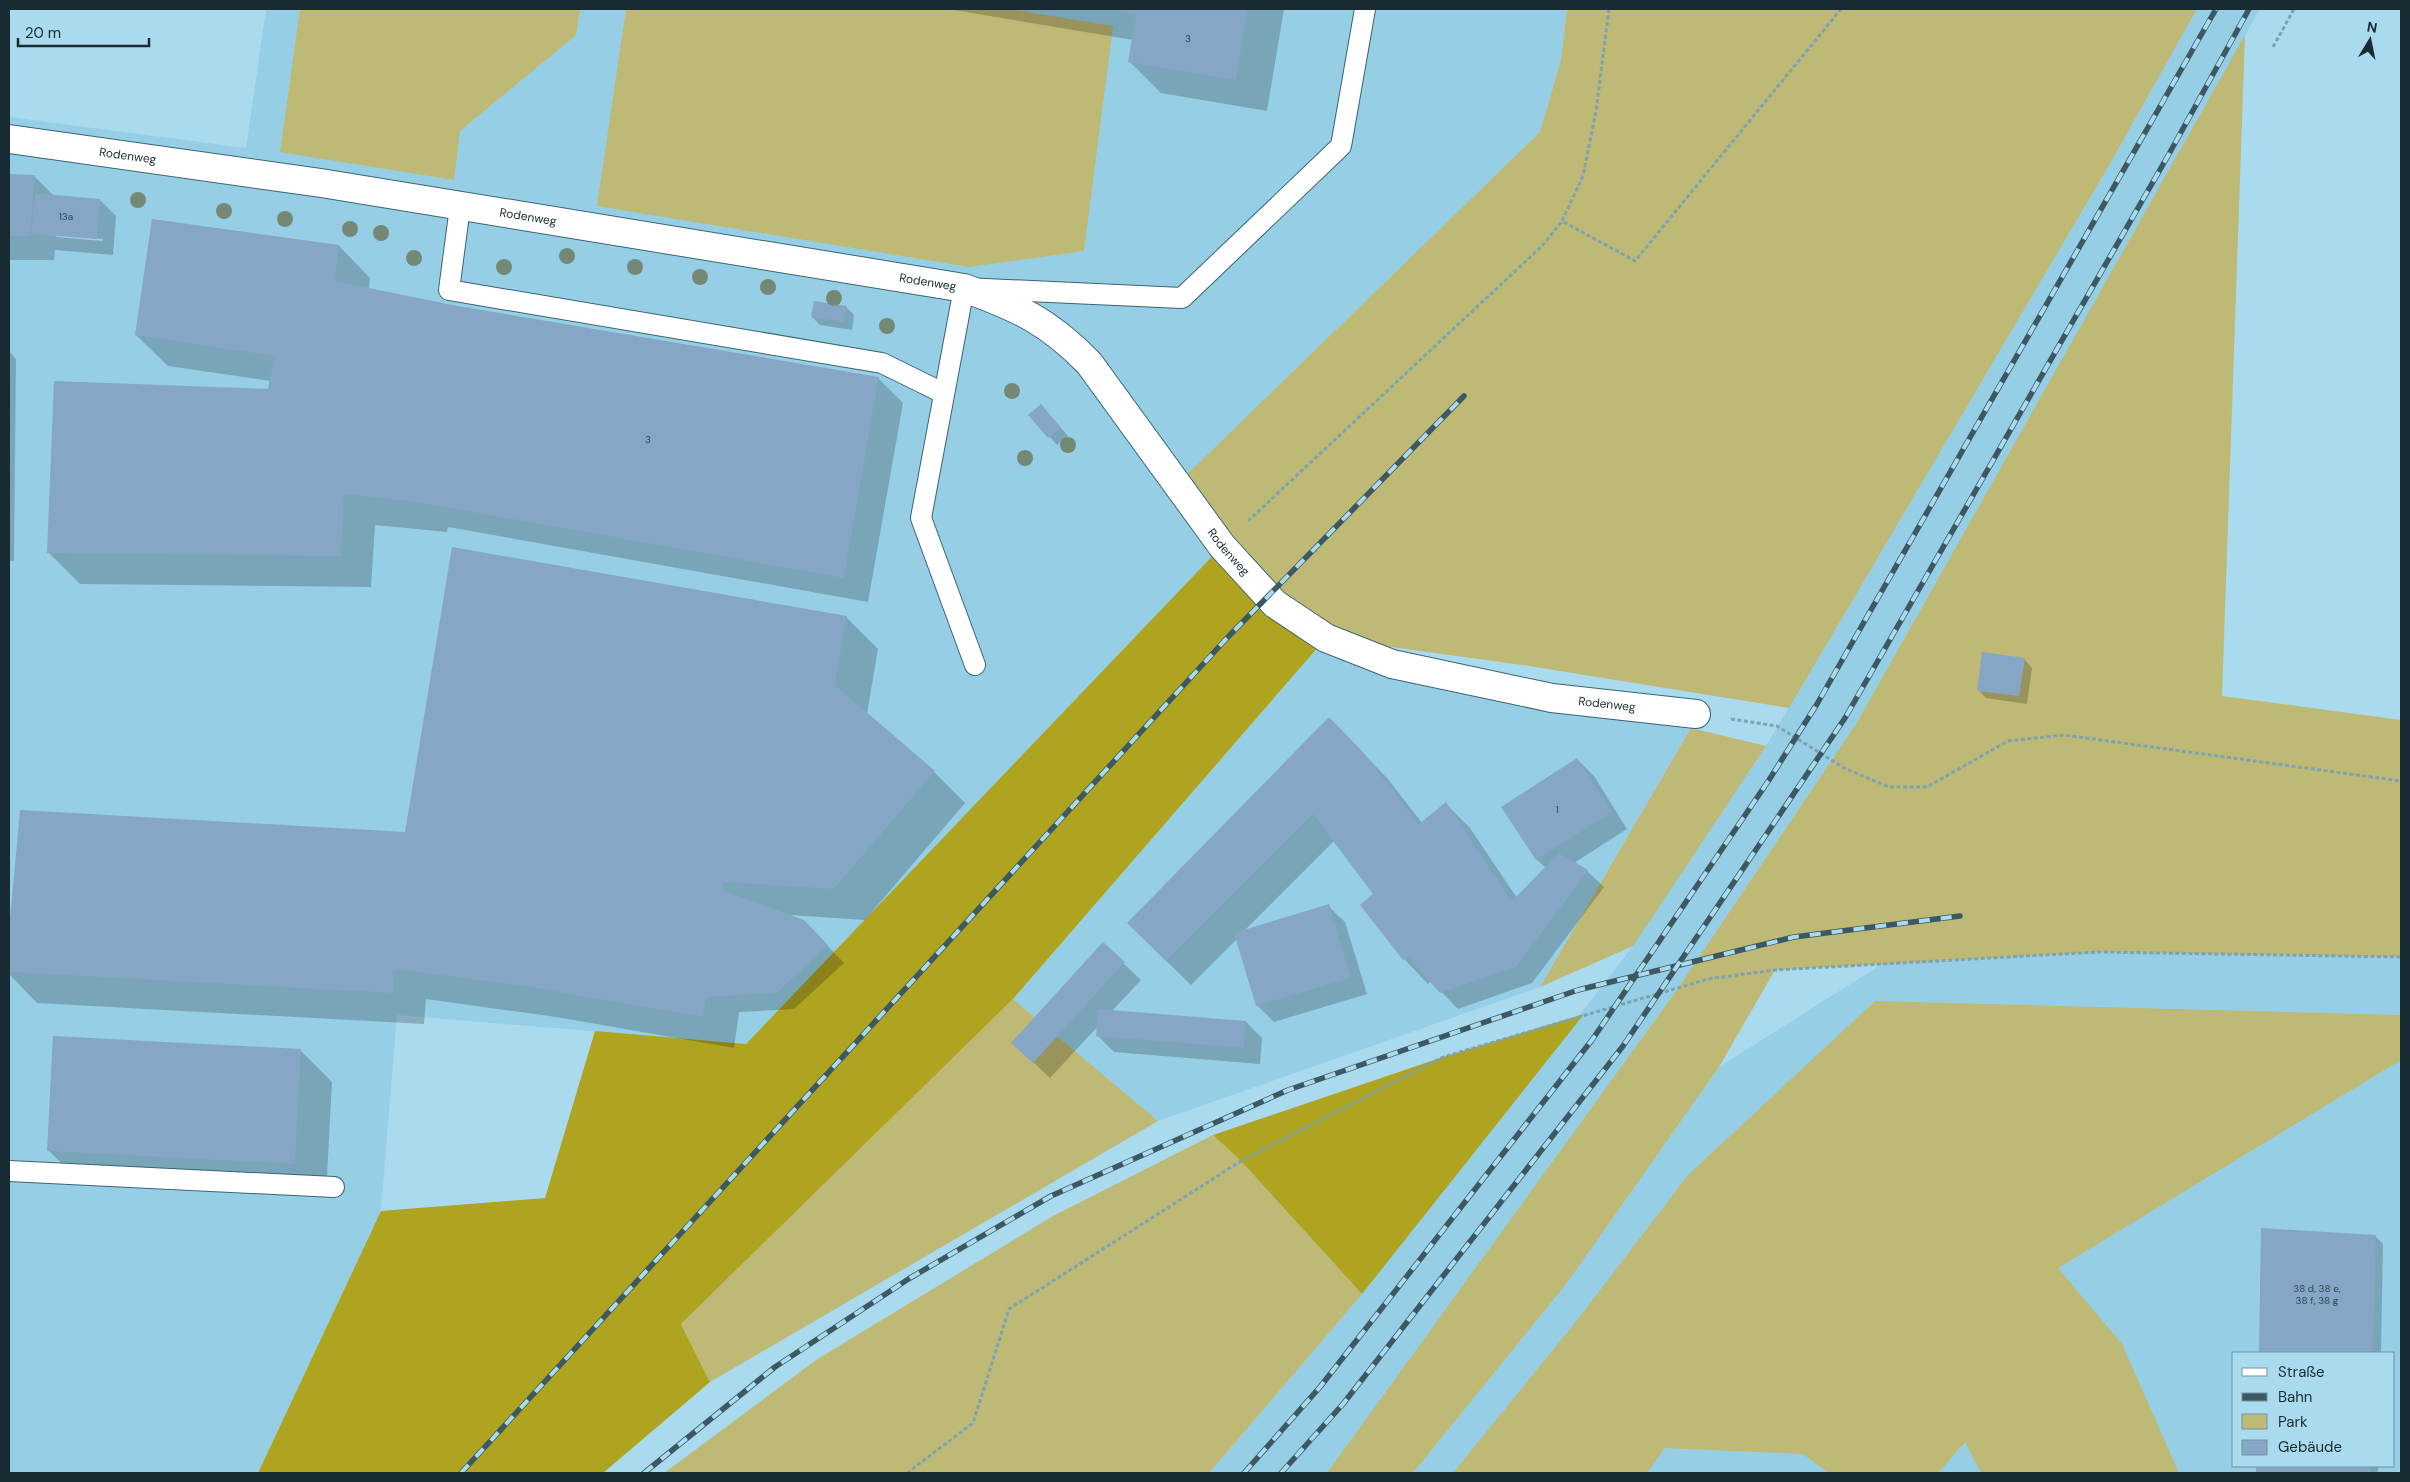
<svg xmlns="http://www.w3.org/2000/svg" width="2410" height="1482" viewBox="0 0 2410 1482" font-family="'DM Sans',sans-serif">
	<rect width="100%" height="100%" fill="#aadaee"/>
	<!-- built -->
	<g fill="#96cfe5" fill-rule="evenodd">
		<path d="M266,9H1567L1561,60L1540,132L1178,483L1222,546L746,1044L397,1015L381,1211L258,1473H9V117L246,148Z"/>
		<path d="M2197,9H2260L1856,724L1674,994L1337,1463L1327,1473H1209L1362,1294L1633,946L1766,746L2107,169Z"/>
		<path d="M1326,638L1696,714L1691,728L1540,987L1158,1121L1013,999Z"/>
		<path d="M2099,952L2401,957V1473H1413L1567,1283L1719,1067L1882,964ZM2234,1353H2394V1466H2234Z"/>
	</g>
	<!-- green -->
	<g fill="#beb974">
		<path d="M300,9H580L576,35L460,131L454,180L280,152Z"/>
		<path d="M626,9H1008L1113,26L1084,251L969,267L597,206Z"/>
		<path d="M1567,9H2197L2107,169L1789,708L1529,666L1326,638L1178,483L1540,132L1561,60Z"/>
		<path d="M2245,35L2222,696L2401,720V957L2099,952L1775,970L1719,1067L1567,1283L1413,1473H1327L1674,994L1856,724Z"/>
		<path d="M1691,728L1766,746L1633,946L1540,987Z"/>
		<path d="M1013,999L1158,1121L710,1382L681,1324Z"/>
		<path d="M1875,1001L2401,1015V1060L2058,1268L2122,1344L2179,1473H1981L1965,1442L1938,1473H1829L1803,1454L1665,1448L1647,1473H1453L1578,1319L1688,1175Z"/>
		<path d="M1213,1135L1241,1161L1362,1294L1209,1473H664L816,1360L1053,1216Z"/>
	</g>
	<!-- forest -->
	<g fill="#aea420">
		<path d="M1222,546L1326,638L1013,999L681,1324L710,1382L603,1473H258L381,1211L545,1198L595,1031L746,1044Z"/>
		<path d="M1584,1014L1362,1294L1241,1161L1213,1135L1443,1057Z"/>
	</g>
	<!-- shadow -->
	<g fill="#0003" fill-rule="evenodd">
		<path d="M948,9H1284L1267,111L1161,93L1130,62L1133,40Z"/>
		<path d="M9,176H34L54,196L100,200L116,216L113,255L55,250L54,260H9ZM56,235L103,239V241L56,237Z"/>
		<path d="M339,246L370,278L369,289L451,306L878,378L903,403L868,602L448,527L447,532L375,525L371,587L80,584L48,552L269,391L271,381L168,366L136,335Z"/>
		<path d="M846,307L854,315L852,330L820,325L812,317Z"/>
		<path d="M9,351L16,359L14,561H9Z"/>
		<path d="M1041,405L1068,436L1057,445L1030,415Z"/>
		<path d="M846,617L878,649L867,714L934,772L965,803L865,920L790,915L820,938L844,963L794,1009L739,1012L734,1048L556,1017L426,999L424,1024L37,1003L9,974V944L21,812L406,833Z"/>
		<path d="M2024,659L2032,668L2027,704L1986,698L1978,690Z"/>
		<path d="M1353,743L1387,778L1422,823L1446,804L1470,828L1517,898L1546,868L1537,860L1503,807L1577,759L1594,776L1627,829L1574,863L1587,871L1604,887L1532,983L1458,1009L1431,981L1428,984L1404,959L1362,906L1375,894L1335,840L1244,931L1328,906L1345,922L1367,994L1274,1022L1257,1005L1237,939L1191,985L1153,948Z"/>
		<path d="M1103,944L1141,980L1112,1011L1246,1022L1262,1038L1260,1064L1114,1052L1098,1036V1026L1050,1078L1030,1059Z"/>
		<path d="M300,1050L332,1082L326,1195L80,1181L48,1150Z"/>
		<path d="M2262,1230L2375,1236L2383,1244L2381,1353H2260Z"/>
		<rect x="2257" y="1466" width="121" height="7"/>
	</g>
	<!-- building -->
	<g fill="#85a6c4">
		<path d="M1107,9H1248L1236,80L1128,62L1136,15Z"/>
		<path d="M9,174L35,175L30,236H9Z"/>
		<path d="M35,193L100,199L97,239L31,234Z"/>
		<path d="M152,219L339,245L335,281L452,305L879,377L844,578L416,502L344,494L341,556L47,553L54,381L268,389L274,356L135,335Z"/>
		<path d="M814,301L847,306L844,322L811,317Z"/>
		<path d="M1041,404L1061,428L1048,438L1028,415Z"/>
		<path d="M452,547L847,616L835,685L935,771L834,889L724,882L723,890L804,920L828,945L777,993L706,997L703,1017L524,986L395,969L393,993L9,972V930L20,810L405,832Z"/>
		<path d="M1982,652L2025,658L2019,696L1977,691Z"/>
		<path d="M1329,717L1363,752L1419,824L1446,802L1512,901L1559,853L1588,870L1516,967L1440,993L1408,957L1403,960L1360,905L1373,894L1313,814L1166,961L1127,923Z"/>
		<path d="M1577,758L1612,812L1536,860L1501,807Z"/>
		<path d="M1329,904L1351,978L1256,1006L1234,933Z"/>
		<path d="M1103,942L1125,962L1033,1063L1011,1043Z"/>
		<path d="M1098,1009L1246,1021L1244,1048L1096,1036Z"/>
		<path d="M53,1036L301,1049L295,1164L47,1151Z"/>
		<path d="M2261,1228L2376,1235L2373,1353H2259Z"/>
		<rect x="2256" y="1466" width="114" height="7"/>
	</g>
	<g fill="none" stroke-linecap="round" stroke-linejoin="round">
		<!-- service casing -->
		<g stroke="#386576" stroke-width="22">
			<g id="service">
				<path d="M460,207L449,290L882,363L943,393"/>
				<path d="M975,665L921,518L964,288L1182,298L1341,146L1365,9"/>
				<path d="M9,1171L334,1187"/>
			</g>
		</g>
		<!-- minor casing -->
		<g stroke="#386576" stroke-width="30">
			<g id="minor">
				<path id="s1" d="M9,139L321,183L964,288C1019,308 1048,321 1089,363L1222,546L1275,604L1326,638L1392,664L1552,698L1696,714"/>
			</g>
		</g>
		<!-- path -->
		<g stroke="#7ca3b3" stroke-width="3" stroke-dasharray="4 2.5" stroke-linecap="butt">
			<path d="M1609,9L1596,111L1583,176L1562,221L1635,261L1841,9"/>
			<path d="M2273,47L2294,9"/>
			<path d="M1248,521L1542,246L1562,221"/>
			<path d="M1731,719L1777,726L1844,768L1889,787H1927L2008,741L2064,735L2401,781"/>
			<path d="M907,1473L973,1423L1009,1309L1241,1161L1443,1057L1708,979L1775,970L2099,952L2401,957"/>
		</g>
		<!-- service -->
		<use href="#service" stroke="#fff" stroke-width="20"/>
		<!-- minor -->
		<use href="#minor" stroke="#fff" stroke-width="28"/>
		<!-- rail casing -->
		<g stroke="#3d5863" stroke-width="5.5">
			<g id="rail">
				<path d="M461,1473L1227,638L1464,396"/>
				<path d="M644,1473L775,1367L910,1278L1051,1196L1288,1090L1578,990L1794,937L1960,916"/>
				<path d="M1244,1473L1320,1387L1592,1040L1769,780L1817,704L2216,9"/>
				<path d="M1281,1473L1343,1404L1623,1046L1845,718L2169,154L2249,9"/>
			</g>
		</g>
		<!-- rail -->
		<use href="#rail" stroke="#aadaee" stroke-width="4" stroke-dasharray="11" stroke-linecap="butt"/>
	</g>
	<!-- trees -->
	<g fill="#758876">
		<circle cx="138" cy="200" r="8"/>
		<circle cx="224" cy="211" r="8"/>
		<circle cx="285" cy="219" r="8"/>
		<circle cx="350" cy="229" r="8"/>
		<circle cx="381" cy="233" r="8"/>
		<circle cx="567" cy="256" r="8"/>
		<circle cx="414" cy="258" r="8"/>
		<circle cx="504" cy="267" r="8"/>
		<circle cx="635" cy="267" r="8"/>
		<circle cx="700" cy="277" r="8"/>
		<circle cx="768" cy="287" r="8"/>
		<circle cx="834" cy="298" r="8"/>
		<circle cx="887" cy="326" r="8"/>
		<circle cx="1012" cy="391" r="8"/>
		<circle cx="1068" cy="445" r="8"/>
		<circle cx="1025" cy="458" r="8"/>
	</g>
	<g text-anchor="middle" stroke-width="4" stroke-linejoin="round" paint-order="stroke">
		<!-- number labels -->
		<g font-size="10" fill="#334a57">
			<text x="1188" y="42">3</text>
			<text x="66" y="220">13a</text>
			<text x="648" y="443">3</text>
			<text x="1557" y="813">1</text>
			<text x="2317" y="1292">38 d, 38 e,<tspan x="2317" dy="12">38 f, 38 g</tspan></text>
		</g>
		<!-- street labels -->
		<g font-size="12" fill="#182b33" stroke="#aadaee">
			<text dy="4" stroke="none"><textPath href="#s1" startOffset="120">Rodenweg</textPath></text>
			<text dy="4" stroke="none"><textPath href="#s1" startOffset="525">Rodenweg</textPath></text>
			<text dy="4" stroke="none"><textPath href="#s1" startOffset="930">Rodenweg</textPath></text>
			<text dy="4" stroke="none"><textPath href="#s1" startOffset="1349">Rodenweg</textPath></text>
			<text dy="4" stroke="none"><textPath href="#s1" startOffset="1770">Rodenweg</textPath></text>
		</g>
	</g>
	<!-- border -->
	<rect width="2410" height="1482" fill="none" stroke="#182b33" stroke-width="20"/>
	<!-- legend -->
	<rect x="2232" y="1352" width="162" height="115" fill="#aadaee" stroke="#7094a3"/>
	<rect x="2242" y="1368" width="25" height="8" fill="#ffffff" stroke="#7094a3"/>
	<text x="2278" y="1377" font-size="15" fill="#182b33">Straße</text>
	<rect x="2242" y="1393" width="25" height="8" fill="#3d5863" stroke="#7094a3"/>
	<text x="2278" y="1402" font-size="15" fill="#182b33">Bahn</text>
	<rect x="2242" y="1414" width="25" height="15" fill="#beb974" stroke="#7094a3"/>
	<text x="2278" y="1427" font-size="15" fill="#182b33">Park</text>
	<rect x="2242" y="1440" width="25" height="15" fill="#85a6c4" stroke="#7094a3"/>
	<text x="2278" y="1452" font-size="15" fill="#182b33">Gebäude</text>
	<!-- north arrow -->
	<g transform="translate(2370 40) rotate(10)" stroke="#aadaee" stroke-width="4" paint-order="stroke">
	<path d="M0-4L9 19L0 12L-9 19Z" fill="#182b33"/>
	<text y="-8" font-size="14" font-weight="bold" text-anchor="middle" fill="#182b33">N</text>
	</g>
	<!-- scale -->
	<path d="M18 38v8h131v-8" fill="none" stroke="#182b33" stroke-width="2.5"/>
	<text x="25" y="38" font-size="15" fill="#182b33" stroke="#aadaee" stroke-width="4" paint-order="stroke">20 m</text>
</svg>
